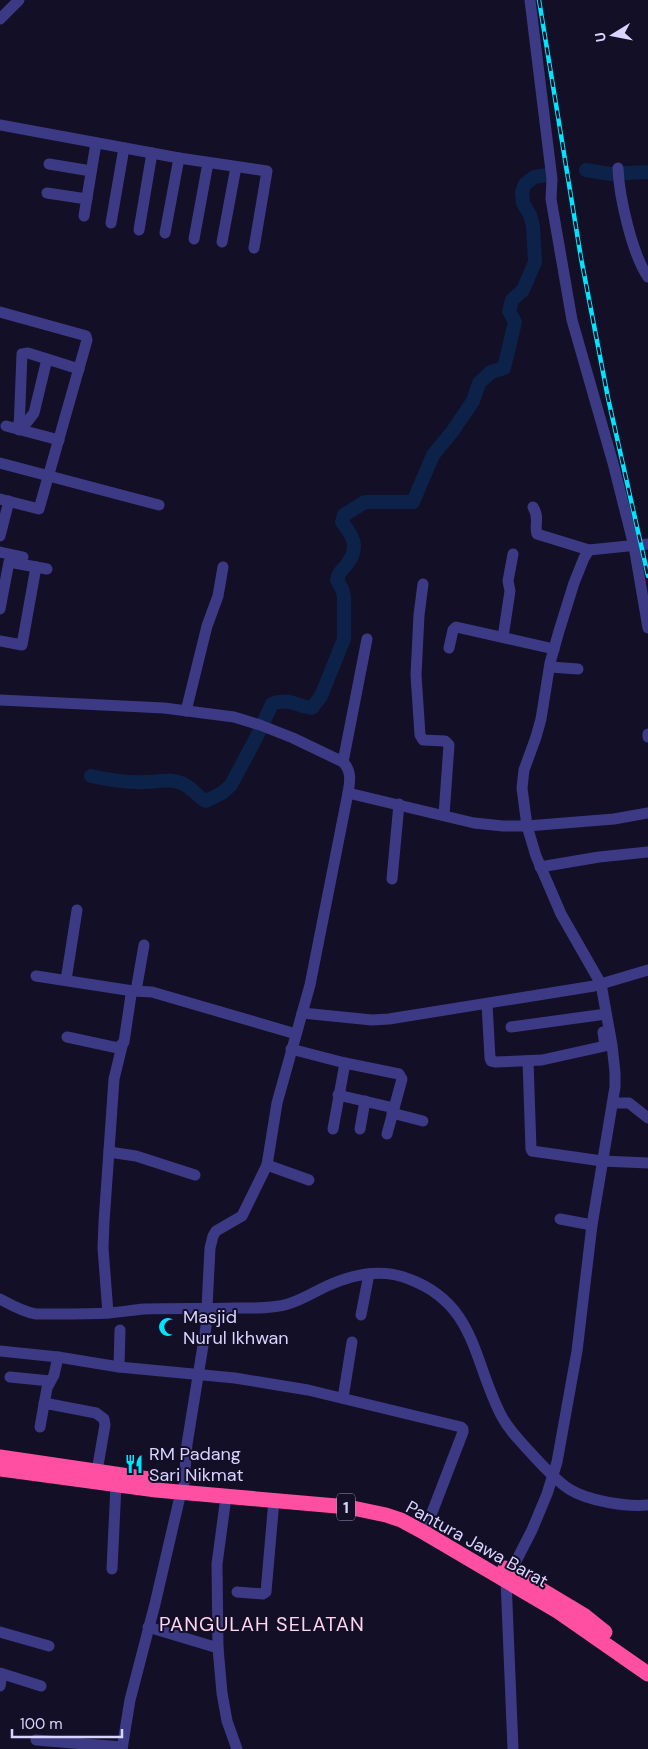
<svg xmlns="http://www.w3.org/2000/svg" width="648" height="1749" viewBox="0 0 648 1749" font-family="'DM Sans',sans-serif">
	<rect width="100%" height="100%" fill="#130f26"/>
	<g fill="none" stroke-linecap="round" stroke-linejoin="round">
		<!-- river -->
		<g stroke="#0c2248" stroke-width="14">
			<path d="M586,170L610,174L648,172"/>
			<path d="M91,776C109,780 128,783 146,782C160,782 167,778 181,783C191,786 196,796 206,801L222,793L231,785L255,740L272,704C288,697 296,706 312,708L321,696L344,639V596L342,589L337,580C338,572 342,571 347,564C360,548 353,536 342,522L344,515L365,502H413L433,455L452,432L473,401L479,383L491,372L504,368L515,322L509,311L512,300L523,290L535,262L533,226L530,215L523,203L522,192L525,184L534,177L548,175"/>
		</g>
		<!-- minor -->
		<g stroke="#3d3a85" stroke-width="11">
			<path d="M530,0L552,179L551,199L572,320L613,463L634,546L648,628"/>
			<path d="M0,19L19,0"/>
			<path d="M0,125L179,158L267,171L254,248"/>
			<path d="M49,164L91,171"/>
			<path d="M618,168C619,196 632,254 648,277"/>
			<path d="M47,193L87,199"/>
			<path d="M84,216L96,143"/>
			<path d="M111,223L124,148"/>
			<path d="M139,230L152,153"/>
			<path d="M165,233L179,158"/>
			<path d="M194,239L208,163"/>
			<path d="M222,242L236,167"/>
			<path d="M0,312L83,335L86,336L87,340L39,509L0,499"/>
			<path d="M19,422H27L34,413L47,359"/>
			<path d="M6,426L59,440"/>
			<path d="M19,430L22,354L28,353L79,369"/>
			<path d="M0,463L159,505"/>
			<path d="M533,507C540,518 534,525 537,534L589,550"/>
			<path d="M0,536L9,501"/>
			<path d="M0,552L23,557"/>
			<path d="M423,584L419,615L416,675L420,735L423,740L445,741L449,745L444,815"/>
			<path d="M0,609L9,562L47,569"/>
			<path d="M503,637L510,591L508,581L513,554"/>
			<path d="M0,641L22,645L36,567"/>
			<path d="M449,648L453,630L456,627L554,649"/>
			<path d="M550,667L578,669"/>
			<path d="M0,700L164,708L234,717L260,725L293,738L343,762C352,771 350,782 348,793"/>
			<path d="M186,711L207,626L218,596L223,567"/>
			<path d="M648,734V737"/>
			<path d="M343,762L367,639"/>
			<path d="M540,867L599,857L648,852"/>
			<path d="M392,879L399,804"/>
			<path d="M36,976L133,991"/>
			<path d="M66,980L77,910"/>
			<path d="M136,991L144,945"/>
			<path d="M487,1004L490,1058L491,1061L496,1062L542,1060L605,1046L603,1032"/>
			<path d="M302,1013L372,1020L389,1019L594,986L648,970"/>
			<path d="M511,1027L606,1014"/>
			<path d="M67,1037L118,1048L124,1042L131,995L133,991L152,992L296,1034"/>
			<path d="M291,1049L345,1063L399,1074L402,1079L387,1134"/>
			<path d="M528,1061L531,1149L532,1151L602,1161L648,1163"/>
			<path d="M338,1095L394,1108"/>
			<path d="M613,1103H629L648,1118"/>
			<path d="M392,1113L423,1121"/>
			<path d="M333,1129L345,1063"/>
			<path d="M360,1129L365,1101"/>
			<path d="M109,1152L136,1156L195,1175"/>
			<path d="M267,1165L309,1180"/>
			<path d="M560,1219L592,1225"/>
			<path d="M0,1299C11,1305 23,1312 36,1314C42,1314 49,1314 55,1314C73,1314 91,1314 109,1313C121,1312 133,1310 144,1309C174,1308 204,1309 234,1308C251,1308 271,1309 288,1304C302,1300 314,1292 327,1286C353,1274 382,1268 409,1279C476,1304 473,1361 501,1415C508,1429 519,1440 530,1452C542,1465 554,1479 569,1489C588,1501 626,1507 648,1505"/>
			<path d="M108,1313L103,1248L104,1222L114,1079L122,1046"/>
			<path d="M361,1315L369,1274"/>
			<path d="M0,1351L58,1357L119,1367L235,1378L308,1390L461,1427L463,1429V1432L428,1523"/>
			<path d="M119,1367L120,1330"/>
			<path d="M10,1377L50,1381"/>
			<path d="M343,1398L352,1342"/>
			<path d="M44,1403L96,1413L104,1419L105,1425L97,1471"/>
			<path d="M40,1427L47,1388L54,1375L58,1357"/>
			<path d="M184,1483L187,1444L206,1327L210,1248L213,1236L216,1231L242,1216L267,1165L277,1103L310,985L348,793L474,823L503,826H527L614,819L648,813"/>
			<path d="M226,1497L217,1564L218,1648L222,1693L227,1721L237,1749"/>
			<path d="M112,1569L116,1485"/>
			<path d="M511,1571L532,1530L547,1494L557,1462L577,1351L592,1225L615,1087V1072L612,1045L601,984L561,914L536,856L527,826L522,788L524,770L536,737L541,719L550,663L559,631L574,583L584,558L589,550L648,544"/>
			<path d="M506,1580L513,1749"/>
			<path d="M237,1592L263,1594L266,1592L274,1500"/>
			<path d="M148,1627L218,1648"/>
			<path d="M0,1632L49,1646"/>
			<path d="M0,1673L41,1686"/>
			<path d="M0,1686L2,1674"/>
			<path d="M36,1740L122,1747"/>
			<path d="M122,1749L130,1700L155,1604L181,1492"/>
		</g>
		<!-- highway -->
		<g stroke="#ff4fa3" stroke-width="15">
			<path d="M0,1457L149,1479"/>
			<path d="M0,1469L156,1490L348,1507L386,1515L401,1520L425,1533L559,1612L648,1674"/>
			<path d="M505,1568L585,1616L605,1632"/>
		</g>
		<!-- rail casing -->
		<g stroke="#00e5ff" stroke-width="4.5">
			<path id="rail" d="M539,0L581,258L608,398L648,576"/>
		</g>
		<!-- rail -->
		<use href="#rail" stroke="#130f26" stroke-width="2.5" stroke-dasharray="8" stroke-linecap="butt"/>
	</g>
	<!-- icons -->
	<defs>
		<g id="mosque-bare" transform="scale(1.5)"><path d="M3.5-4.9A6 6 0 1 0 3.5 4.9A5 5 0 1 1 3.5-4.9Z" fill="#00e5ff" stroke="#130f26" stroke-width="2.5" paint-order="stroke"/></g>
		<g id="restaurant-bare" transform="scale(1.5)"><path d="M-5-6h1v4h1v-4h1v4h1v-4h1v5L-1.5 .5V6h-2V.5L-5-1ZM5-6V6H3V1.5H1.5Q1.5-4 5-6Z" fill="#00e5ff" stroke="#130f26" stroke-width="2.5" paint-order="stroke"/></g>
	</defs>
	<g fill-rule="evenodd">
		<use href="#mosque-bare" x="168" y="1327"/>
		<use href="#restaurant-bare" x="134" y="1464"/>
	</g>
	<g text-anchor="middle" stroke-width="4" stroke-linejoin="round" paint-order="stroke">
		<!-- shield labels -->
		<rect fill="#130f26" stroke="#9e99be" stroke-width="1" x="337" y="1493.5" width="18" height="27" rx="4"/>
		<g font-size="16" font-weight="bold" fill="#d9d4ff">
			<text x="346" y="1513">1</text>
		</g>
		<!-- poi labels -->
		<g font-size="18" fill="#d9d4ff" stroke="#130f26" text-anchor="start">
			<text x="183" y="1323">Masjid<tspan x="183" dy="21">Nurul Ikhwan</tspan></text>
			<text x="149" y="1460">RM Padang<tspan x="149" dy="21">Sari Nikmat</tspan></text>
		</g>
		<!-- street labels -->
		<g font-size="18" fill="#d9d4ff" stroke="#130f26">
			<text transform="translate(477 1544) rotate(29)" y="6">Pantura Jawa Barat</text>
		</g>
		<!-- quarter labels -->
		<g font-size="20" letter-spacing="1" fill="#ffd6f0" stroke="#130f26">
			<text x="262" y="1631">PANGULAH SELATAN</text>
		</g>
	</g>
	<!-- north arrow -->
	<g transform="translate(613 35) rotate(260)" stroke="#130f26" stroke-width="4" paint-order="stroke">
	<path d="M0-4L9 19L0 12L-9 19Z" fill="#d9d4ff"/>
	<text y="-8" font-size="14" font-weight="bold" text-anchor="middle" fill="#d9d4ff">U</text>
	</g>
	<!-- scale -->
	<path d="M12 1729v8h110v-8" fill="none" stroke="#d9d4ff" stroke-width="2.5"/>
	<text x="20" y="1729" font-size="15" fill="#d9d4ff" stroke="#130f26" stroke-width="4" paint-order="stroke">100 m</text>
</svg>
